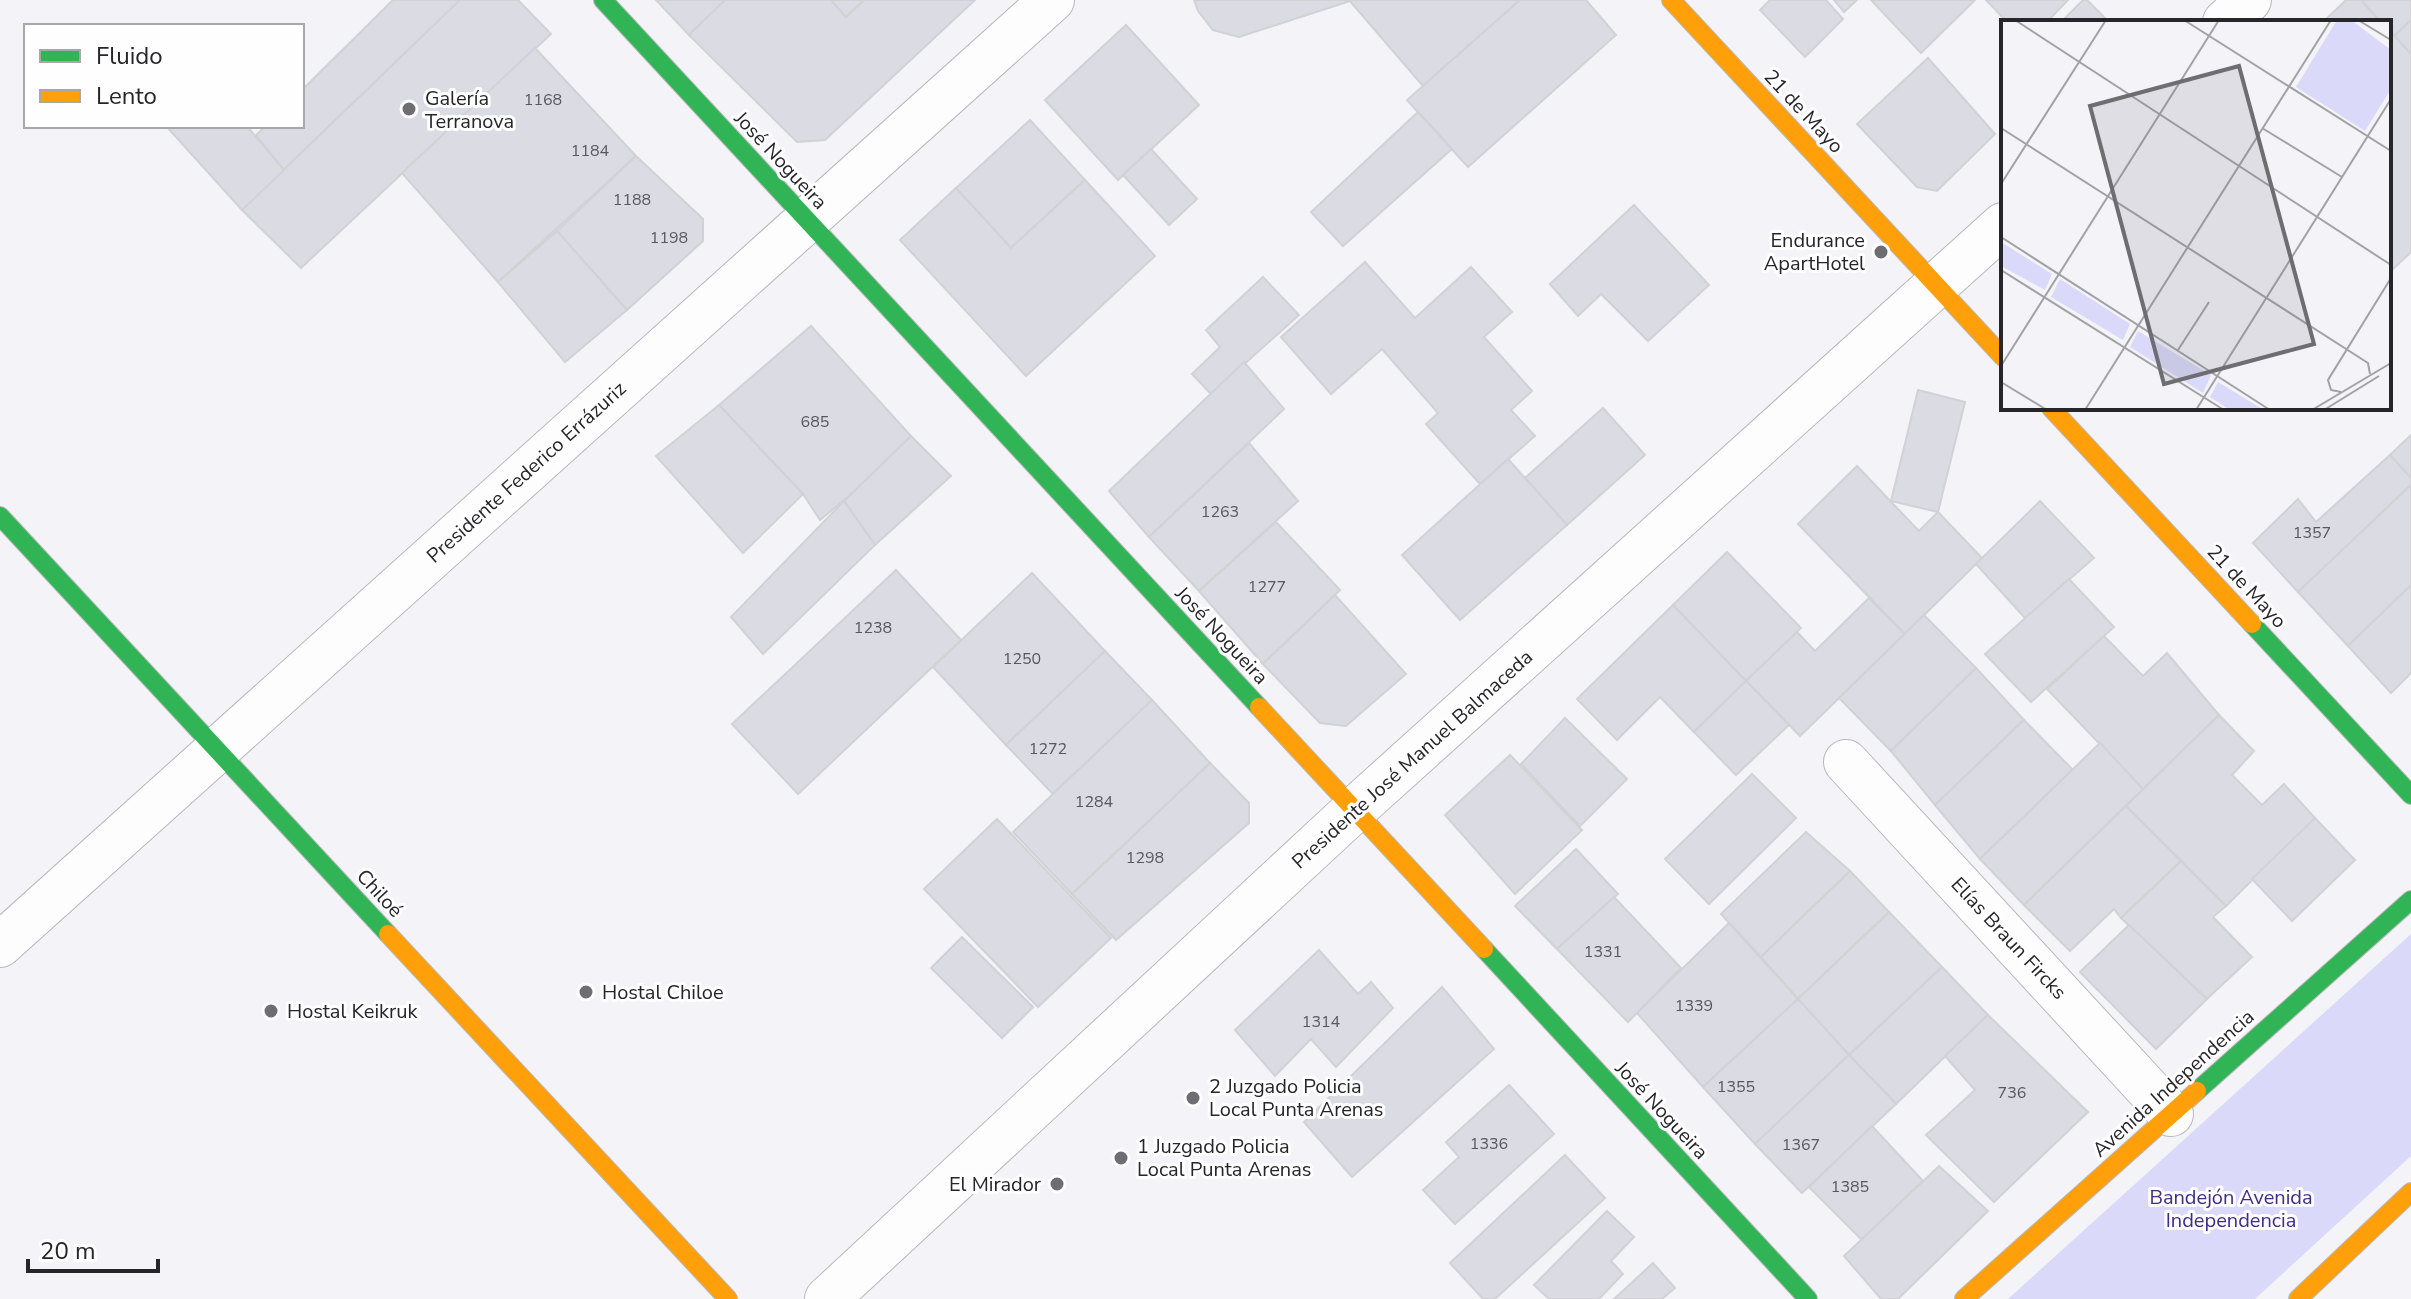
<svg xmlns="http://www.w3.org/2000/svg" width="2411" height="1299" viewBox="0 0 2411 1299" font-family="'Nunito Sans',sans-serif">
	<rect width="100%" height="100%" fill="#f3f3f8"/>
	<!-- green -->
	<path fill="#dad9f9" d="M2411,934V1156L2255,1299H2008Z"/>
	<!-- building -->
	<g fill="#dbdbe4" stroke="#d1d1d6" stroke-width="2">
		<path d="M393,0H460L284,170L256,135L266,126H302V90Z"/>
		<path d="M460,0H518L551,34L301,268L242,210Z"/>
		<path d="M656,0H725L689,35Z"/>
		<path d="M725,0H831L846,17L864,0H975L825,140L797,142L689,35Z"/>
		<path d="M831,0H864L846,17Z"/>
		<path d="M1194,0H1349L1350,1L1239,37L1213,30L1198,11Z"/>
		<path d="M1349,0H1520L1423,86Z"/>
		<path d="M1520,0H1586L1616,35L1468,167L1407,100Z"/>
		<path d="M1770,0H1826L1843,19L1805,57L1760,10Z"/>
		<path d="M1834,0H1857L1844,12Z"/>
		<path d="M1871,0H1975L1921,53Z"/>
		<path d="M1986,0H2068L2047,22H2007Z"/>
		<path d="M2083,0H2087L2109,22H2061Z"/>
		<path d="M2346,0H2361L2381,22H2323Z"/>
		<path d="M2361,0H2411V20L2394,36L2389,30V22H2381Z"/>
		<path d="M2411,20V54L2394,36Z"/>
		<path d="M1126,25L1199,105L1118,180L1045,100Z"/>
		<path d="M2389,30L2411,54V252L2389,273Z"/>
		<path d="M535,48L636,156L498,282L402,173Z"/>
		<path d="M1928,58L1995,134L1937,191L1917,187L1857,124Z"/>
		<path d="M1418,112L1452,149L1343,246L1311,212Z"/>
		<path d="M1030,120L1085,180L1011,248L956,188Z"/>
		<path d="M166,126H247L284,170L242,210Z"/>
		<path d="M1151,149L1197,199L1169,225L1123,175Z"/>
		<path d="M636,156L703,219V241L627,310L557,231Z"/>
		<path d="M1085,180L1155,256L1026,376L900,240L956,188L1011,248Z"/>
		<path d="M1634,205L1709,285L1648,341L1601,294L1578,316L1550,284Z"/>
		<path d="M557,231L627,310L565,362L498,282Z"/>
		<path d="M1365,262L1415,318L1471,267L1512,312L1484,337L1532,391L1511,410L1535,436L1480,484L1426,424L1438,413L1382,349L1331,394L1281,337Z"/>
		<path d="M1263,277L1299,315L1211,394L1192,374L1220,347L1206,330Z"/>
		<path d="M811,326L911,436L875,474L820,520L803,494L719,405Z"/>
		<path d="M1244,362L1284,409L1149,537L1109,491Z"/>
		<path d="M1918,390L1965,402L1938,512L1891,501Z"/>
		<path d="M719,405L803,494L743,553L656,456Z"/>
		<path d="M1603,408L1645,455L1567,525L1525,478Z"/>
		<path d="M2411,435V478L2390,455Z"/>
		<path d="M911,436L951,476L875,545L844,501Z"/>
		<path d="M1249,443L1298,501L1199,591L1149,537Z"/>
		<path d="M2390,455L2411,478V485L2298,592L2253,543L2298,499L2316,522Z"/>
		<path d="M1508,459L1567,525L1460,620L1402,555Z"/>
		<path d="M1857,466L1919,531L1938,512L1982,558L1905,634L1798,524Z"/>
		<path d="M2411,485V585L2348,646L2298,592Z"/>
		<path d="M844,501L875,545L763,654L731,617Z"/>
		<path d="M2040,501L2094,558L2025,618L1976,564Z"/>
		<path d="M1276,522L1340,590L1263,664L1199,591Z"/>
		<path d="M1727,552L1801,628L1746,681L1673,605Z"/>
		<path d="M896,570L961,640L798,794L732,724Z"/>
		<path d="M1032,573L1105,651L1006,745L933,667Z"/>
		<path d="M2069,579L2114,627L2031,702L1985,654Z"/>
		<path d="M2411,585V673L2391,693L2348,646Z"/>
		<path d="M1335,595L1406,674L1346,726L1320,723L1263,664Z"/>
		<path d="M1869,598L1905,634L1800,736L1746,681L1797,632L1815,651Z"/>
		<path d="M1673,605L1746,681L1694,732L1660,697L1617,740L1577,699Z"/>
		<path d="M1924,615L1976,668L1891,751L1839,698Z"/>
		<path d="M2104,636L2143,676L2167,653L2219,715L2143,789L2047,689Z"/>
		<path d="M1105,651L1152,700L1053,794L1006,745Z"/>
		<path d="M1976,668L2024,720L1935,805L1891,751Z"/>
		<path d="M1746,681L1789,725L1736,775L1694,732Z"/>
		<path d="M1152,700L1210,763L1072,894L1013,832Z"/>
		<path d="M2219,715L2254,751L2232,775L2262,805L2284,784L2315,818L2226,906L2126,806Z"/>
		<path d="M1565,718L1627,779L1580,826L1521,764Z"/>
		<path d="M2024,720L2073,770L1980,859L1935,805Z"/>
		<path d="M2100,743L2143,789L2024,905L1980,859Z"/>
		<path d="M1510,755L1582,830L1515,894L1445,815Z"/>
		<path d="M1210,763L1249,803V823L1116,940L1072,894Z"/>
		<path d="M1752,774L1796,818L1709,904L1665,859Z"/>
		<path d="M2126,806L2181,861L2121,918L2114,909L2070,951L2024,905Z"/>
		<path d="M2315,818L2355,860L2292,921L2252,879Z"/>
		<path d="M997,819L1111,938L1038,1007L924,889Z"/>
		<path d="M1806,832L1850,871L1761,957L1721,914Z"/>
		<path d="M1576,849L1618,894L1557,949L1515,906Z"/>
		<path d="M2181,861L2226,906L2213,917L2252,957L2207,999L2121,918Z"/>
		<path d="M1850,871L1889,912L1798,999L1761,957Z"/>
		<path d="M1614,897L1681,968L1628,1022L1557,949Z"/>
		<path d="M1889,912L1942,967L1849,1055L1798,999Z"/>
		<path d="M1729,923L1798,999L1703,1087L1637,1013Z"/>
		<path d="M2129,925L2207,999L2156,1049L2080,972Z"/>
		<path d="M962,937L1033,1007L1002,1038L931,968Z"/>
		<path d="M1319,950L1358,994L1371,982L1393,1008L1336,1067L1311,1039L1275,1076L1235,1030Z"/>
		<path d="M1942,967L1988,1015L1896,1104L1849,1055Z"/>
		<path d="M1442,987L1494,1049L1352,1177L1304,1122Z"/>
		<path d="M1798,999L1849,1055L1755,1144L1703,1087Z"/>
		<path d="M1988,1015L2088,1112L1994,1202L1926,1135L1975,1090L1945,1056Z"/>
		<path d="M1849,1055L1896,1104L1802,1193L1755,1144Z"/>
		<path d="M1509,1085L1554,1134L1455,1224L1423,1190L1459,1157L1446,1142Z"/>
		<path d="M1872,1126L1923,1181L1862,1240L1809,1187Z"/>
		<path d="M1565,1155L1605,1198L1495,1299H1483L1450,1263Z"/>
		<path d="M1939,1166L1988,1211L1898,1299H1881L1844,1256Z"/>
		<path d="M1607,1211L1634,1237L1611,1261L1623,1274L1599,1299H1549L1534,1285Z"/>
		<path d="M1653,1263L1675,1288L1662,1299H1614Z"/>
	</g>
	<g fill="none" stroke-linecap="round" stroke-linejoin="round">
		<!-- street casing -->
		<g stroke="#b8b8bc" stroke-width="46">
			<g id="street">
				<path d="M2225,22L2249,0"/>
				<path d="M1846,762L2171,1114"/>
				<path d="M0,945L1052,0"/>
				<path d="M827,1299L1354,810L2003,225"/>
			</g>
		</g>
		<!-- fast casing -->
		<g stroke="#b8b8bc" stroke-width="20">
			<g id="fast">
				<path d="M603,0L1259,707"/>
				<path d="M0,516L388,934"/>
				<path d="M2252,624L2411,795"/>
				<path d="M1484,949L1808,1299"/>
				<path d="M2197,1091L2411,900"/>
			</g>
		</g>
		<!-- slow casing -->
		<g stroke="#b8b8bc" stroke-width="20">
			<g id="slow">
				<path d="M1671,0L2003,357"/>
				<path d="M2051,408L2252,624"/>
				<path d="M1259,707L1484,949"/>
				<path d="M388,934L728,1299"/>
				<path d="M1964,1299L2197,1091"/>
				<path d="M2298,1299L2411,1192"/>
			</g>
		</g>
		<!-- street -->
		<use href="#street" stroke="#fdfdfe" stroke-width="44"/>
		<!-- fast -->
		<use href="#fast" stroke="#30b455" stroke-width="18"/>
		<!-- slow -->
		<use href="#slow" stroke="#ff9f0a" stroke-width="18"/>
	</g>
	<!-- markers -->
	<g fill="#6e6e72" stroke="#fefefe" stroke-width="3">
		<circle cx="409" cy="109" r="8"/>
		<circle cx="1881" cy="252" r="8"/>
		<circle cx="586" cy="992" r="8"/>
		<circle cx="271" cy="1011" r="8"/>
		<circle cx="1193" cy="1098" r="8"/>
		<circle cx="1121" cy="1158" r="8"/>
		<circle cx="1057" cy="1184" r="8"/>
	</g>
	<g text-anchor="middle" stroke-width="6" stroke-linejoin="round" paint-order="stroke">
		<!-- number labels -->
		<g font-size="16" fill="#57575c">
			<text x="543" y="105">1168</text>
			<text x="590" y="156">1184</text>
			<text x="632" y="205">1188</text>
			<text x="669" y="243">1198</text>
			<text x="815" y="427">685</text>
			<text x="1220" y="517">1263</text>
			<text x="2312" y="538">1357</text>
			<text x="1267" y="592">1277</text>
			<text x="873" y="633">1238</text>
			<text x="1022" y="664">1250</text>
			<text x="1048" y="754">1272</text>
			<text x="1094" y="807">1284</text>
			<text x="1145" y="863">1298</text>
			<text x="1603" y="957">1331</text>
			<text x="1694" y="1011">1339</text>
			<text x="1321" y="1027">1314</text>
			<text x="1736" y="1092">1355</text>
			<text x="2012" y="1098">736</text>
			<text x="1489" y="1149">1336</text>
			<text x="1801" y="1150">1367</text>
			<text x="1850" y="1192">1385</text>
		</g>
		<!-- poi labels -->
		<g font-size="20" fill="#26262a" stroke="#fefefe" text-anchor="start">
			<text x="425" y="105">Galería<tspan x="425" dy="23">Terranova</tspan></text>
			<text x="1865" y="247" text-anchor="end">Endurance<tspan x="1865" dy="23">ApartHotel</tspan></text>
			<text x="602" y="999">Hostal Chiloe</text>
			<text x="287" y="1018">Hostal Keikruk</text>
			<text x="1209" y="1093">2 Juzgado Policia<tspan x="1209" dy="23">Local Punta Arenas</tspan></text>
			<text x="1137" y="1153">1 Juzgado Policia<tspan x="1137" dy="23">Local Punta Arenas</tspan></text>
			<text x="1041" y="1191" text-anchor="end">El Mirador</text>
		</g>
		<!-- street labels -->
		<g font-size="20" fill="#26262a" stroke="#fefefe">
			<text transform="translate(1804 111) rotate(47)" y="7">21 de Mayo</text>
			<text transform="translate(781 160) rotate(47)" y="7">José Nogueira</text>
			<text transform="translate(526 472) rotate(-42)" y="7">Presidente Federico Errázuriz</text>
			<text transform="translate(2247 586) rotate(47)" y="7">21 de Mayo</text>
			<text transform="translate(1222 635) rotate(47)" y="7">José Nogueira</text>
			<text transform="translate(1412 759) rotate(-42)" y="7">Presidente José Manuel Balmaceda</text>
			<text transform="translate(380 893) rotate(47)" y="7">Chiloé</text>
			<text transform="translate(2009 938) rotate(47)" y="7">Elías Braun Fircks</text>
			<text transform="translate(2173 1083) rotate(-42)" y="7">Avenida Independencia</text>
			<text transform="translate(1662 1110) rotate(47)" y="7">José Nogueira</text>
		</g>
		<!-- park labels -->
		<g font-size="20" fill="#402c8b" stroke="#fefefe">
			<text x="2231" y="1204">Bandejón Avenida<tspan x="2231" dy="23">Independencia</tspan></text>
		</g>
	</g>
	<!-- overview -->
	<g transform="translate(2001 20)">
		<rect width="390" height="390" fill="#f3f3f8"/>
		<path d="M336,0H350L390,30V69L364,111L295,67ZM0,222L51,254L44,270L0,246ZM59,259L129,304L122,320L50,277ZM137,311L210,355L202,373L129,327ZM217,362L263,390H229L209,377Z" fill="#dad9f9"/>
		<path fill="none" stroke="#a1a1a6" stroke-width="2" d="M14,0L390,245M183,0L390,131M357,0L390,20M0,108L367,343L369,354M261,108L341,157M0,164L105,0M0,217L269,390M0,250L223,390M177,330L208,282M0,346L218,0M0,362L46,390M340,372L330,370L327,360L390,258M84,390L330,0M195,390L390,79M311,390L390,343M323,390L378,356"/>
		<path fill="#6e6e72" fill-opacity="0.15" stroke="#6e6e72" stroke-width="4" d="M238,46L313,324L163,364L89,86Z"/>
		<rect width="390" height="390" fill="none" stroke="#26262a" stroke-width="4"/>
	</g>
	<!-- legend -->
	<rect x="24" y="24" width="280" height="104" fill="#fefefe" stroke="#a8a8a9" stroke-width="2"/>
	<rect x="40" y="50" width="40" height="12" fill="#30b455" stroke="#a8a8a9" stroke-width="2"/>
	<text x="96" y="64" font-size="24" fill="#26262a">Fluido</text>
	<rect x="40" y="90" width="40" height="12" fill="#ff9f0a" stroke="#a8a8a9" stroke-width="2"/>
	<text x="96" y="104" font-size="24" fill="#26262a">Lento</text>
	<!-- scale -->
	<path d="M28 1259v12h130v-12" fill="none" stroke="#26262a" stroke-width="4"/>
	<text x="40" y="1259" font-size="24" fill="#26262a" stroke="#fefefe" stroke-width="6" paint-order="stroke">20 m</text>
</svg>
